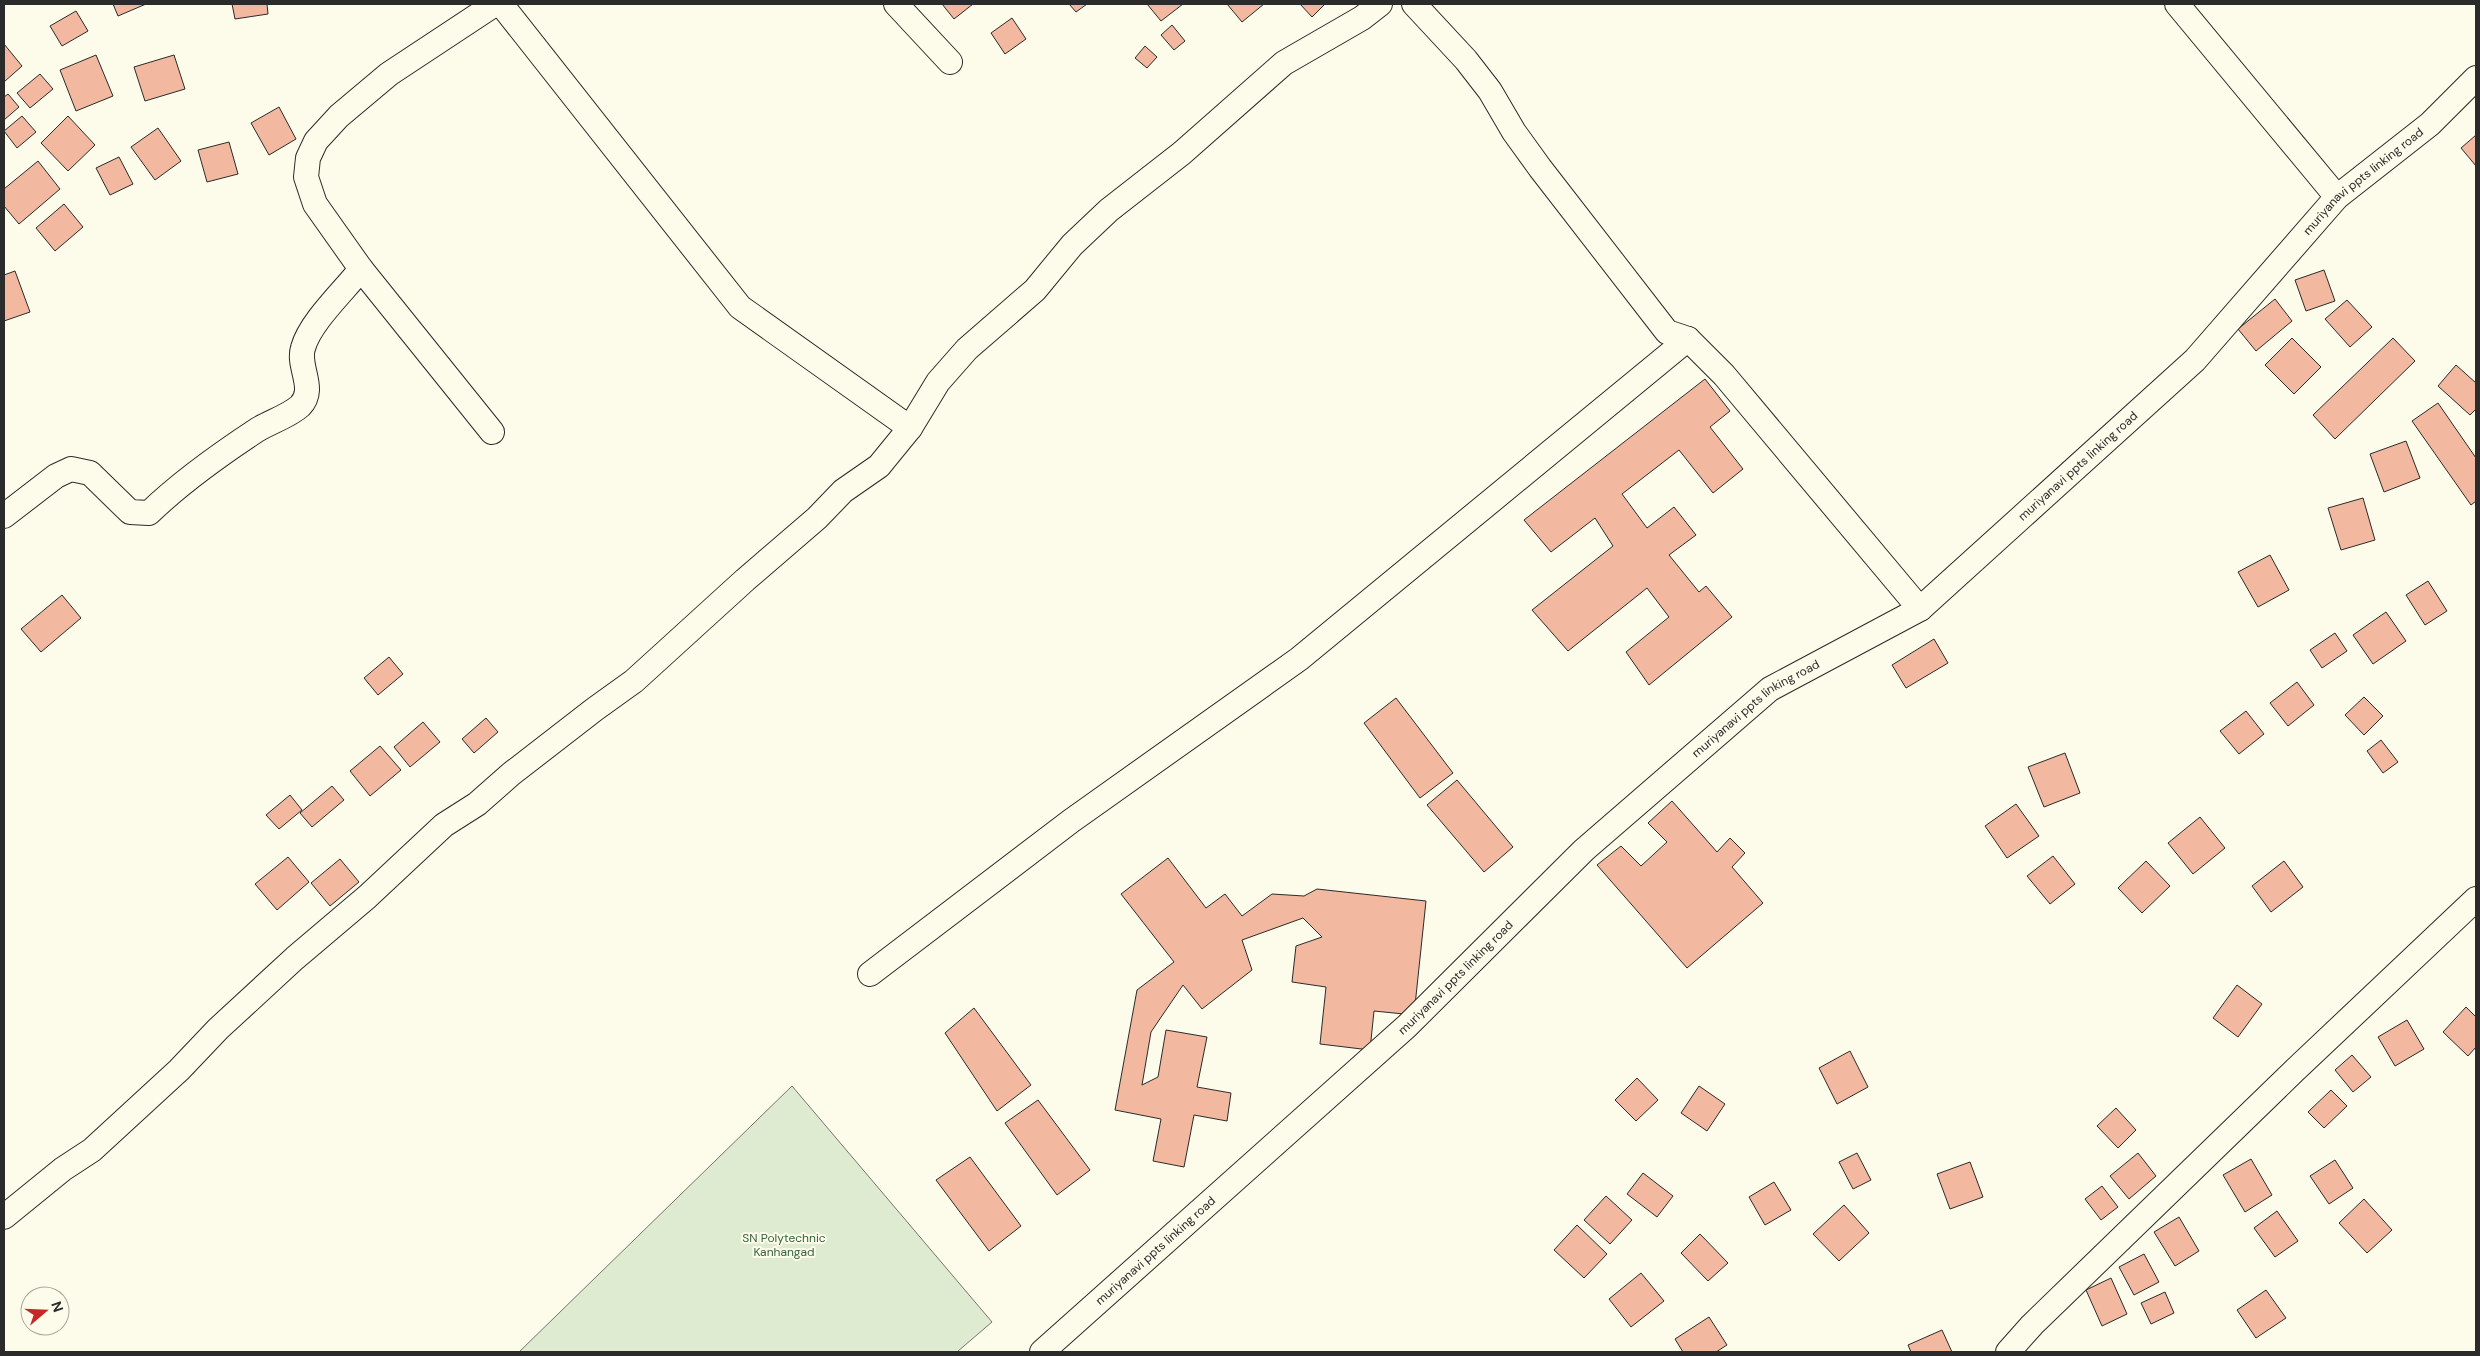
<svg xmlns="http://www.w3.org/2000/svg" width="2480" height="1356" viewBox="0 0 2480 1356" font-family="'DM Sans',sans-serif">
	<rect width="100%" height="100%" fill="#fdfbea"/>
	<!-- green -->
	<path fill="#deebd1" stroke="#74746e" d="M792,1086L992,1322L957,1352H519Z"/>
	<!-- building -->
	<g fill="#f2b8a0" stroke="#2b2b2b">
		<path d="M113,4H146L118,16Z"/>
		<path d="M232,4H267L268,14L235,19Z"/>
		<path d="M942,4H973L954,19Z"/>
		<path d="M1069,4H1087L1076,12Z"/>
		<path d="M1147,4H1183L1161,21Z"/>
		<path d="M1227,4H1264L1242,22Z"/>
		<path d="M1300,4H1325L1312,17Z"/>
		<path d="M76,11L88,31L62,46L50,26Z"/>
		<path d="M1012,18L1026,39L1005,54L991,33Z"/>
		<path d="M1172,25L1185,41L1174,50L1161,35Z"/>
		<path d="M4,44L22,66L4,82Z"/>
		<path d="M1145,46L1157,57L1147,68L1135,58Z"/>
		<path d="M96,55L113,96L76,111L60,70Z"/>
		<path d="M174,55L185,89L145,101L134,67Z"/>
		<path d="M40,74L53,89L30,108L17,93Z"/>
		<path d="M8,94L19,107L4,120V97Z"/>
		<path d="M279,107L296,139L269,155L251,123Z"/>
		<path d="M22,116L36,132L17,148L4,131Z"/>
		<path d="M68,116L95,145L68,171L41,143Z"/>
		<path d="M158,128L181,161L155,180L131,147Z"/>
		<path d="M2476,135V166L2461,148Z"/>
		<path d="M229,142L238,174L207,182L198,150Z"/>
		<path d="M119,157L133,184L110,195L96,168Z"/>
		<path d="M38,161L60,189L19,224L4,206V189Z"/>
		<path d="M64,204L83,227L55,251L36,228Z"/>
		<path d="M2324,270L2335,301L2306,311L2295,280Z"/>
		<path d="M15,271L30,312L4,321V275Z"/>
		<path d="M2275,299L2292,321L2256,351L2238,329Z"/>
		<path d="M2347,300L2372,327L2350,347L2325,319Z"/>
		<path d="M2292,338L2321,367L2294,394L2265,365Z"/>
		<path d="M2393,338L2415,361L2335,439L2313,415Z"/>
		<path d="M2456,365L2476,383V409L2470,415L2438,386Z"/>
		<path d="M1705,379L1730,411L1710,427L1743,469L1713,493L1679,450L1622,494L1647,528L1674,507L1696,535L1669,555L1699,592L1706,586L1732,617L1649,685L1626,652L1669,617L1647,588L1568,651L1532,610L1613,546L1595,518L1551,552L1524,520Z"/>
		<path d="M2438,403L2476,458V501L2471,505L2412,421Z"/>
		<path d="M2406,441L2420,478L2384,492L2370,454Z"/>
		<path d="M2363,498L2375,540L2341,550L2328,508Z"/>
		<path d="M2270,555L2289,590L2258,607L2238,572Z"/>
		<path d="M2428,581L2447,611L2425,625L2406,595Z"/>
		<path d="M62,595L81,618L41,652L21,629Z"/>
		<path d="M2386,612L2406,641L2373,664L2353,635Z"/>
		<path d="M2335,633L2347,651L2322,668L2310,650Z"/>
		<path d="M1934,639L1948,663L1906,688L1892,665Z"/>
		<path d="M389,657L403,674L378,695L364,678Z"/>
		<path d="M2297,682L2314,705L2288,726L2270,703Z"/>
		<path d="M2364,697L2383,716L2364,735L2345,715Z"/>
		<path d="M1396,698L1453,773L1420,798L1364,723Z"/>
		<path d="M2246,711L2264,734L2239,754L2220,731Z"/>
		<path d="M486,718L498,732L474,753L462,739Z"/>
		<path d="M423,722L440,742L410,767L394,747Z"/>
		<path d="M2381,740L2398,762L2383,773L2367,751Z"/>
		<path d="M380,746L401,770L370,796L350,771Z"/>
		<path d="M2065,753L2080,793L2044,807L2028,767Z"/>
		<path d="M1457,780L1513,847L1484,872L1427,805Z"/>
		<path d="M332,786L344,800L312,827L300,813Z"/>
		<path d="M290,795L302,810L279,829L266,815Z"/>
		<path d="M1672,801L1717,852L1730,838L1745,853L1732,867L1763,903L1687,968L1597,865L1621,846L1641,866L1667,842L1648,823Z"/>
		<path d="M2016,804L2039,836L2007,858L1985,826Z"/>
		<path d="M2200,817L2225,848L2193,874L2168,843Z"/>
		<path d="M2053,856L2075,884L2050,904L2027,876Z"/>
		<path d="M288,857L309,882L277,910L255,884Z"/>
		<path d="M1168,858L1206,908L1225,894L1242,916L1272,894L1304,896L1317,889L1426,901L1414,1015L1374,1011L1370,1050L1320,1044L1326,987L1292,982L1296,946L1322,937L1303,918L1242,940L1252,970L1202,1009L1183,985L1151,1032L1142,1085L1158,1077L1166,1030L1207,1037L1197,1087L1231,1093L1227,1121L1194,1115L1184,1167L1153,1161L1161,1119L1115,1110L1137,990L1174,962L1121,894Z"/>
		<path d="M340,859L359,882L330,906L311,883Z"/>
		<path d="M2146,861L2170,886L2142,913L2118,888Z"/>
		<path d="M2284,861L2303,887L2271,912L2252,886Z"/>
		<path d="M2237,985L2262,1004L2238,1037L2213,1018Z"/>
		<path d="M2466,1007L2476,1017V1047L2468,1056L2443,1032Z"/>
		<path d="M974,1008L1031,1085L997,1111L945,1033Z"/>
		<path d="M2407,1020L2424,1049L2395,1066L2378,1037Z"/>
		<path d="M1850,1051L1868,1087L1837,1104L1819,1068Z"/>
		<path d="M2352,1055L2371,1077L2353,1092L2335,1070Z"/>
		<path d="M1637,1078L1658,1100L1636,1121L1615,1100Z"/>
		<path d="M1699,1086L1725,1104L1707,1131L1681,1113Z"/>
		<path d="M2331,1090L2347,1106L2324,1128L2308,1112Z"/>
		<path d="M1038,1100L1090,1170L1057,1195L1005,1123Z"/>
		<path d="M2116,1108L2136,1130L2118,1148L2097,1126Z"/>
		<path d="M1857,1153L1871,1180L1853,1189L1839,1162Z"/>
		<path d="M2138,1153L2156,1176L2129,1199L2110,1176Z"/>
		<path d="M970,1157L1021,1226L989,1251L936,1180Z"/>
		<path d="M2251,1159L2272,1195L2245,1212L2223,1175Z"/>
		<path d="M2335,1160L2353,1188L2329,1204L2310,1176Z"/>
		<path d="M1970,1162L1983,1197L1950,1209L1937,1174Z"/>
		<path d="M1643,1173L1673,1196L1657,1217L1627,1194Z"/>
		<path d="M1774,1182L1791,1210L1765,1225L1749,1197Z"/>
		<path d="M2102,1186L2118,1207L2101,1220L2085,1199Z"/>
		<path d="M1606,1196L1632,1220L1610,1244L1584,1220Z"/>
		<path d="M2364,1199L2392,1230L2367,1253L2339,1223Z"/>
		<path d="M1844,1205L1869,1233L1839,1261L1813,1234Z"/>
		<path d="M2277,1211L2298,1241L2275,1257L2254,1228Z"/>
		<path d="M2179,1217L2199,1251L2175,1266L2154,1232Z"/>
		<path d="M1577,1225L1607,1254L1584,1278L1554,1250Z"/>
		<path d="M1700,1234L1728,1263L1708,1281L1681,1253Z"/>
		<path d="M2144,1254L2159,1282L2134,1295L2119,1267Z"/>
		<path d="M1641,1273L1664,1301L1631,1327L1609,1299Z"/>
		<path d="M2111,1278L2127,1314L2102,1326L2086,1290Z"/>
		<path d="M2266,1290L2286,1318L2256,1338L2237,1310Z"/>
		<path d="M2165,1292L2174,1313L2151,1324L2141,1303Z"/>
		<path d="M1709,1317L1727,1345L1716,1352H1683L1675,1339Z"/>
		<path d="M1942,1330L1952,1352H1911L1908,1345Z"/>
	</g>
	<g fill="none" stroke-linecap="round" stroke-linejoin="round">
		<!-- minor casing -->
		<g stroke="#2b2b2b" stroke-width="26">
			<g id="minor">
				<path d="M501,4L740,307L910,428"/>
				<path d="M896,4L950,62"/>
				<path d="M1414,4L1466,60L1490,91L1514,132L1540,168L1667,332L1688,339L1724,375L1920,609"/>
				<path d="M2177,4L2337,197"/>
				<path d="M361,269L492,432"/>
				<path d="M4,516L56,476L71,469L90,473L130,512L149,513C182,481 219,455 257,430C270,422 289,416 300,406C317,389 297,367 303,348C310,322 344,291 361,269L315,204L306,177L308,158L316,141L339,116L389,74L495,4"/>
				<path d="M870,974L1071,821L1299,659L1688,339"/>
				<path d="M4,1217L63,1169L92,1150L179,1070L218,1029L295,958L367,897L444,825L477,804L511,774L595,709L634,681L745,580L817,518L843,491L879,466L910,428L938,382L967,349L1035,290L1072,245L1109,210L1182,153L1284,63L1362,18L1380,4"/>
				<path id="s1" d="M1042,1352L1407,1026L1584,850L1770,689L1920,609L2195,360L2337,197L2430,124L2476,78"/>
				<path d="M2008,1352L2032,1325L2294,1071L2476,899"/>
			</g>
		</g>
		<!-- minor -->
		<use href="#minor" stroke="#fdfbea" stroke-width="24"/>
	</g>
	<g text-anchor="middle" stroke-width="4" stroke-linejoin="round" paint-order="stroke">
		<!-- street labels -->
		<g font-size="12" fill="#2b2b2b" stroke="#fdfbea">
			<text dy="4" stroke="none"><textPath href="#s1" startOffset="1772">muriyanavi ppts linking road</textPath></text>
			<text dy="4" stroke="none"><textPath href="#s1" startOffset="1368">muriyanavi ppts linking road</textPath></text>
			<text dy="4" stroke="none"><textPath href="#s1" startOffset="962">muriyanavi ppts linking road</textPath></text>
			<text dy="4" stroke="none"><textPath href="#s1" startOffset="558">muriyanavi ppts linking road</textPath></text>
			<text dy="4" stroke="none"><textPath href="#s1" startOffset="152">muriyanavi ppts linking road</textPath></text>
		</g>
		<!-- park labels -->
		<g font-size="12" fill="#34623c" stroke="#fdfbea">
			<text x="784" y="1242">SN Polytechnic<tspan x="784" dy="14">Kanhangad</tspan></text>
		</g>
	</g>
	<!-- border -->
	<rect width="2480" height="1356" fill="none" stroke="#2b2b2b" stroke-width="10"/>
	<!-- north arrow -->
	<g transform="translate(45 1311) rotate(71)"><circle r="24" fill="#fdfbea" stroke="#a9a89e"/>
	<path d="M0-4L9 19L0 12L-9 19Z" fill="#c62828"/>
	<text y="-8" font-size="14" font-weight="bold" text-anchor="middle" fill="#2b2b2b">N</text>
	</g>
</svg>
